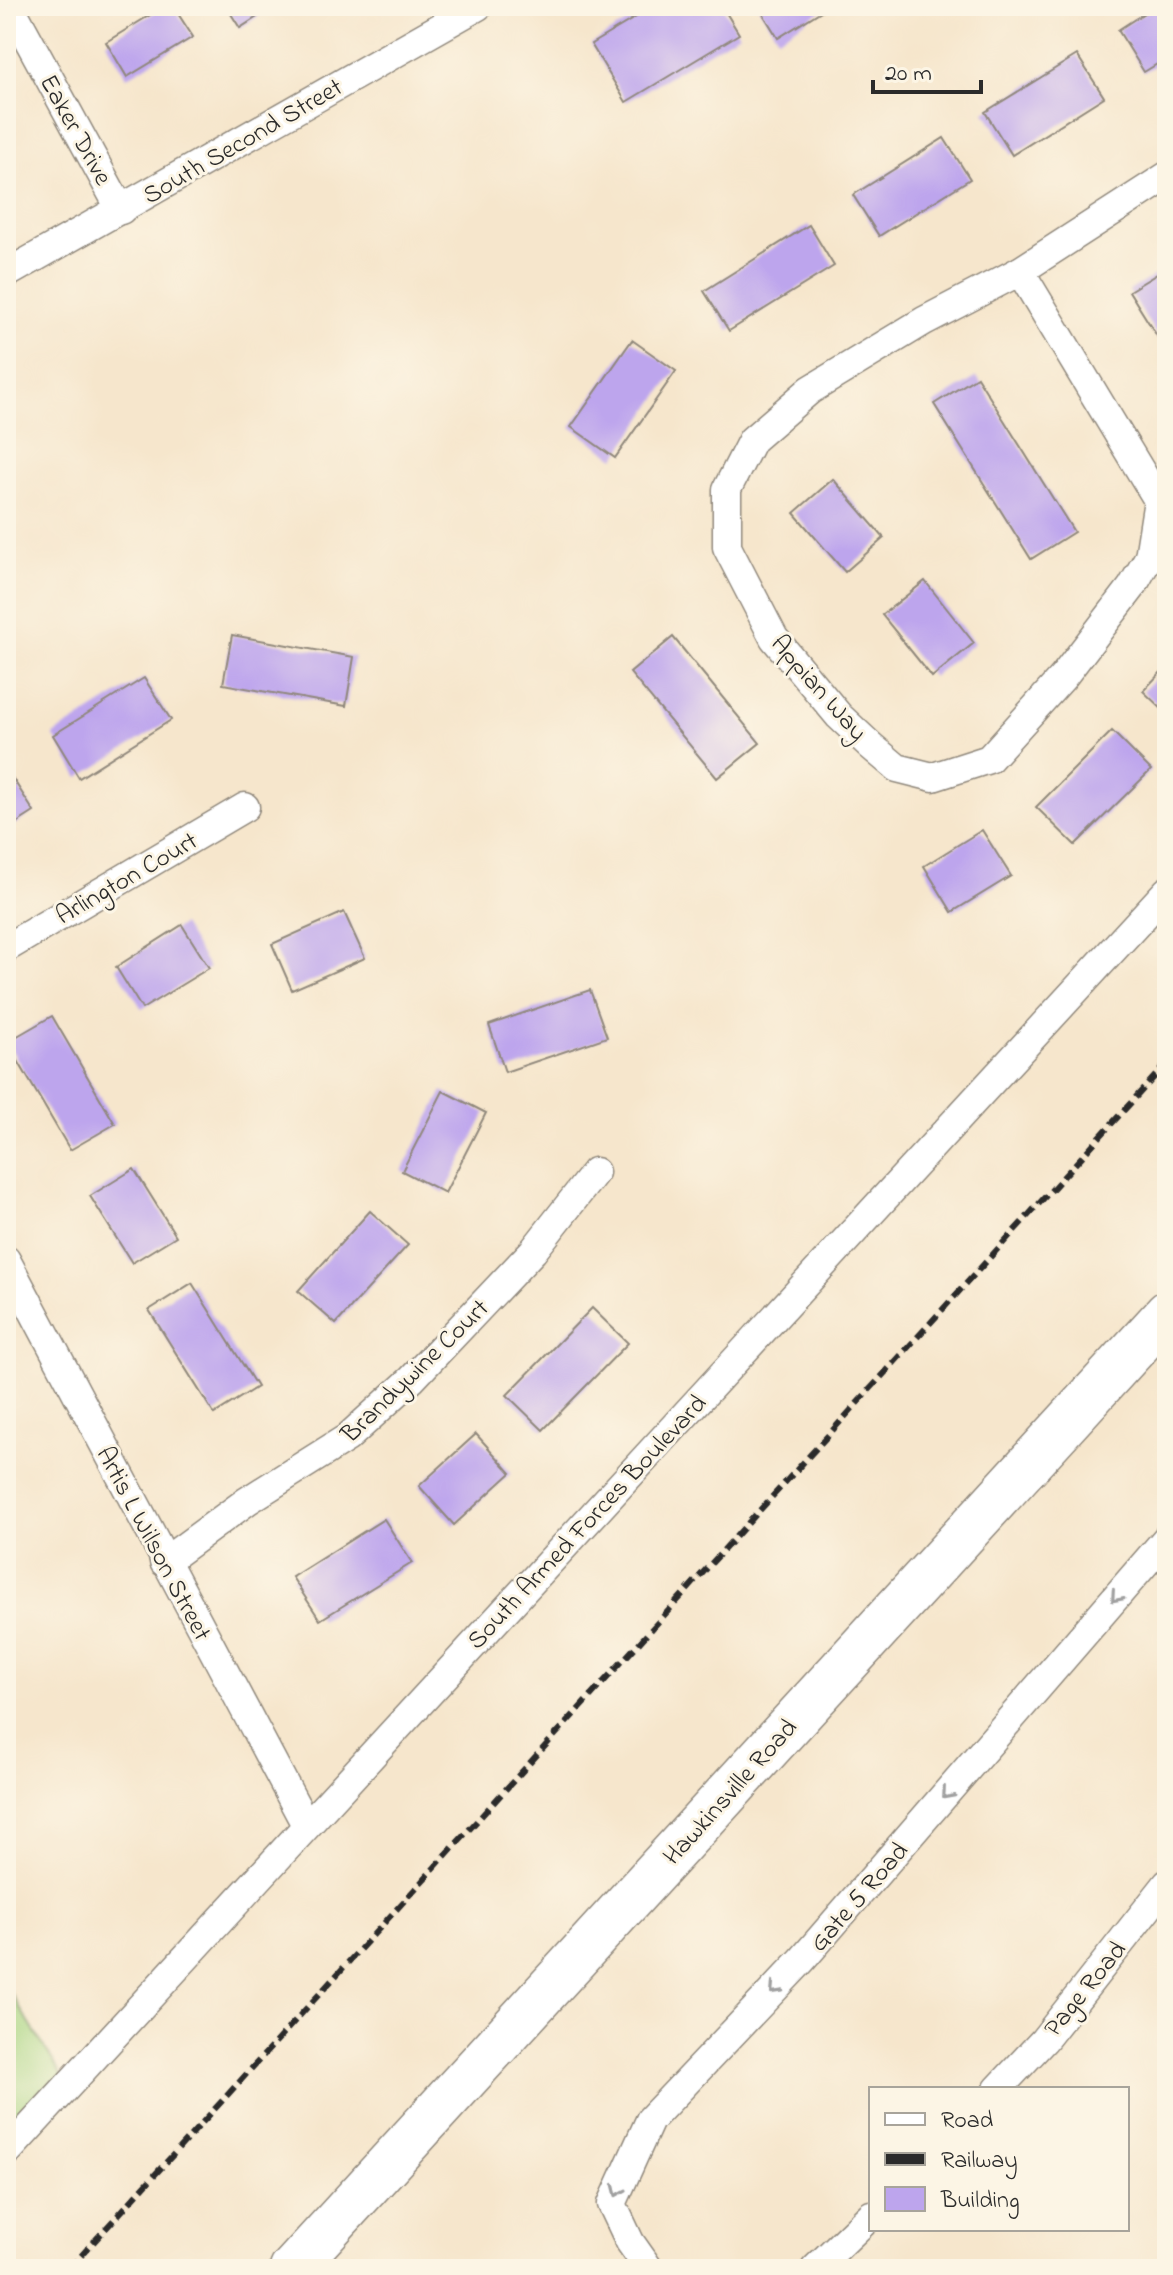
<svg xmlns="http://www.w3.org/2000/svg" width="1173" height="2275" viewBox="0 0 1173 2275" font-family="'Indie Flower',sans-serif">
	<rect width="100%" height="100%" fill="#fcf5e5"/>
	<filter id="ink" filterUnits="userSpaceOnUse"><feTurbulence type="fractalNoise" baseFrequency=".0125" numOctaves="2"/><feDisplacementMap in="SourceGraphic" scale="16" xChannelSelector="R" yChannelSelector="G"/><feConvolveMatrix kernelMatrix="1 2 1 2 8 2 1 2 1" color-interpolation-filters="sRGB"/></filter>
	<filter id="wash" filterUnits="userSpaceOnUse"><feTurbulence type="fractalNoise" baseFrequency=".006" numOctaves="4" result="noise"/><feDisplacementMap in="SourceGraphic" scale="32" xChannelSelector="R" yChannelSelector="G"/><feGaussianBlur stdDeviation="1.8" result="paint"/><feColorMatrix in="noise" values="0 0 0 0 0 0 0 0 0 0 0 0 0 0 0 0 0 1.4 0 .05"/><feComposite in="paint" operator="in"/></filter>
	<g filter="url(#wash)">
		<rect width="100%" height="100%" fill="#f6e6cc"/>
		<!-- green -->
		<path fill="#a9d582" stroke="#6a8056" stroke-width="2" d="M6,1986L68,2085L6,2153Z"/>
		<g id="blocks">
			<!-- building -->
			<g fill="#bda5ed">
				<path d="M165,6H173L193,37L127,77L106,42Z"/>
				<path d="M226,6H274L240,28Z"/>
				<path d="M650,6H722L739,34L626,102L591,44L651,8Z"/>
				<path d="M758,6H829L778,38Z"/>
				<path d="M1155,6H1167V58L1144,72L1118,30Z"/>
				<path d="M1077,55L1104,97L1012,155L985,112Z"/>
				<path d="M944,138L970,179L879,236L853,195Z"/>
				<path d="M809,225L834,266L729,331L704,291Z"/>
				<path d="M1167,268V352L1129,291Z"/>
				<path d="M632,340L676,371L615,458L571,427Z"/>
				<path d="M977,377L1074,532L1031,559L934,404Z"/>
				<path d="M833,479L884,538L845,572L794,513Z"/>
				<path d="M925,581L974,643L932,677L882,615Z"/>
				<path d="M232,635L354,657L346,706L223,684Z"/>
				<path d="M673,637L760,743L717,778L630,673Z"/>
				<path d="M1167,666V714L1143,691Z"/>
				<path d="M144,678L171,720L79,778L53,735Z"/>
				<path d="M1112,731L1151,770L1075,845L1036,807Z"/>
				<path d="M8,771L34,812L6,830V772Z"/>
				<path d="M982,830L1011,876L952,912L924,866Z"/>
				<path d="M344,912L365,958L292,990L272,944Z"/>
				<path d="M182,925L209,968L142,1009L116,967Z"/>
				<path d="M590,990L607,1037L505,1072L489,1025Z"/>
				<path d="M52,1016L115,1124L70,1150L7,1042Z"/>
				<path d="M443,1091L486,1113L445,1193L402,1171Z"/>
				<path d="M134,1169L176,1236L132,1263L90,1196Z"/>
				<path d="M370,1211L408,1245L336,1324L298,1291Z"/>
				<path d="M192,1283L257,1387L214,1414L149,1310Z"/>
				<path d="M592,1308L628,1343L543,1430L507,1395Z"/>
				<path d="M476,1434L511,1473L454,1525L419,1486Z"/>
				<path d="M384,1519L412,1563L320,1620L292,1577Z"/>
			</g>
		</g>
	</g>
	<g filter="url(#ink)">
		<use href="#blocks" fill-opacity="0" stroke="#90887c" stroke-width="2"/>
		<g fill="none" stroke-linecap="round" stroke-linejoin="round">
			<!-- street casing -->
			<g stroke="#90887c" stroke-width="31">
				<g id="street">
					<path d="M10,6L121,210"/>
					<path d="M1020,271L1158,500L1149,557L1132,587L1063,677L989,759L933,777L897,768L871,746L839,716L774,638L727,547V489L752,440L810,390L924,321Z"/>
					<path d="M1020,271L1167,176"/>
					<path d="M6,274L478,6"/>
					<path d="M6,948L245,807"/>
					<path d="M6,1260L306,1825"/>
					<path d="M164,1562L247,1501L347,1438L412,1379L533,1251L595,1172"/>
					<path d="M998,2089L1044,2040L1167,1884"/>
					<path d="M6,2153L1167,891"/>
					<path d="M649,2269L630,2242L612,2204L650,2120L802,1960L1167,1538"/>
					<path d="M815,2269L871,2215"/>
				</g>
			</g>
			<!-- primary casing -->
			<g stroke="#90887c" stroke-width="47">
				<path id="primary" d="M292,2269L1167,1313"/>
			</g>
			<!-- street -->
			<use href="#street" stroke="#fff" stroke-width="28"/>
			<!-- primary -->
			<use href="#primary" stroke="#fff" stroke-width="44"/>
			<!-- rail -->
			<path stroke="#2b2b2b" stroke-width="6" stroke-dasharray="12 6" stroke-linecap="butt" d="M69,2269L1167,1063"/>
		</g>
		<!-- one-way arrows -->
		<defs><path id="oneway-chevron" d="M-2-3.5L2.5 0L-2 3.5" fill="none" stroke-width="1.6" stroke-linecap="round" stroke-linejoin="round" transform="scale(2)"/></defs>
		<g stroke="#a0a0a0">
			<use href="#oneway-chevron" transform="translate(1116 1597) rotate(131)"/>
			<use href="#oneway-chevron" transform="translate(947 1794) rotate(131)"/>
			<use href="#oneway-chevron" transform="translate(775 1989) rotate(133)"/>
			<use href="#oneway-chevron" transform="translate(618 2191) rotate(114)"/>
		</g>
	</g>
	<g text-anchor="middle" stroke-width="6" stroke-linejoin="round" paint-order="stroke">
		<!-- street labels -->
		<g font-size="26" fill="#2b2b2b" stroke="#fcf5e5">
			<text transform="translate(77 129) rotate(61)" y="9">Eaker Drive</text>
			<text transform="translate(242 140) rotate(-30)" y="9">South Second Street</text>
			<text transform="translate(820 687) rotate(49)" y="9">Appian Way</text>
			<text transform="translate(126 877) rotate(-30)" y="9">Arlington Court</text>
			<text transform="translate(414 1370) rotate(-44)" y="9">Brandywine Court</text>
			<text transform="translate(586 1521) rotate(-47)" y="9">South Armed Forces Boulevard</text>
			<text transform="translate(155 1543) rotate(62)" y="9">Artis L Wilson Street</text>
			<text transform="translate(729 1791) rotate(-48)" y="9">Hawkinsville Road</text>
			<text transform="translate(858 1896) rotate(-49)" y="9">Gate 5 Road</text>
			<text transform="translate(1084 1988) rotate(-51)" y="9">Page Road</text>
		</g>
	</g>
	<!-- margin -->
	<rect width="1173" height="2275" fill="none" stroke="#fcf5e5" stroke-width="32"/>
	<!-- legend -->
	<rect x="869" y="2087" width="260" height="144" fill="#fcf5e5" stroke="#a8a49b" stroke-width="2"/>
	<rect x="885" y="2113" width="40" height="12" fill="#ffffff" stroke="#a8a49b" stroke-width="2"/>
	<text x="941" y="2127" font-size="24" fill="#2b2b2b">Road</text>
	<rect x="885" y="2153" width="40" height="12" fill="#2b2b2b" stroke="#a8a49b" stroke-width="2"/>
	<text x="941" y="2167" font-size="24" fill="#2b2b2b">Railway</text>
	<rect x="885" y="2187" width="40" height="24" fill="#bda5ed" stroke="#a8a49b" stroke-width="2"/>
	<text x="941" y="2207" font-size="24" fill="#2b2b2b">Building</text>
	<!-- scale -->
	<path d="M873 80v12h108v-12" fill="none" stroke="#2b2b2b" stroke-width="4"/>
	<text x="885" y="80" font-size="24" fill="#2b2b2b" stroke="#fcf5e5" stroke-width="6" paint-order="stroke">20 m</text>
</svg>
